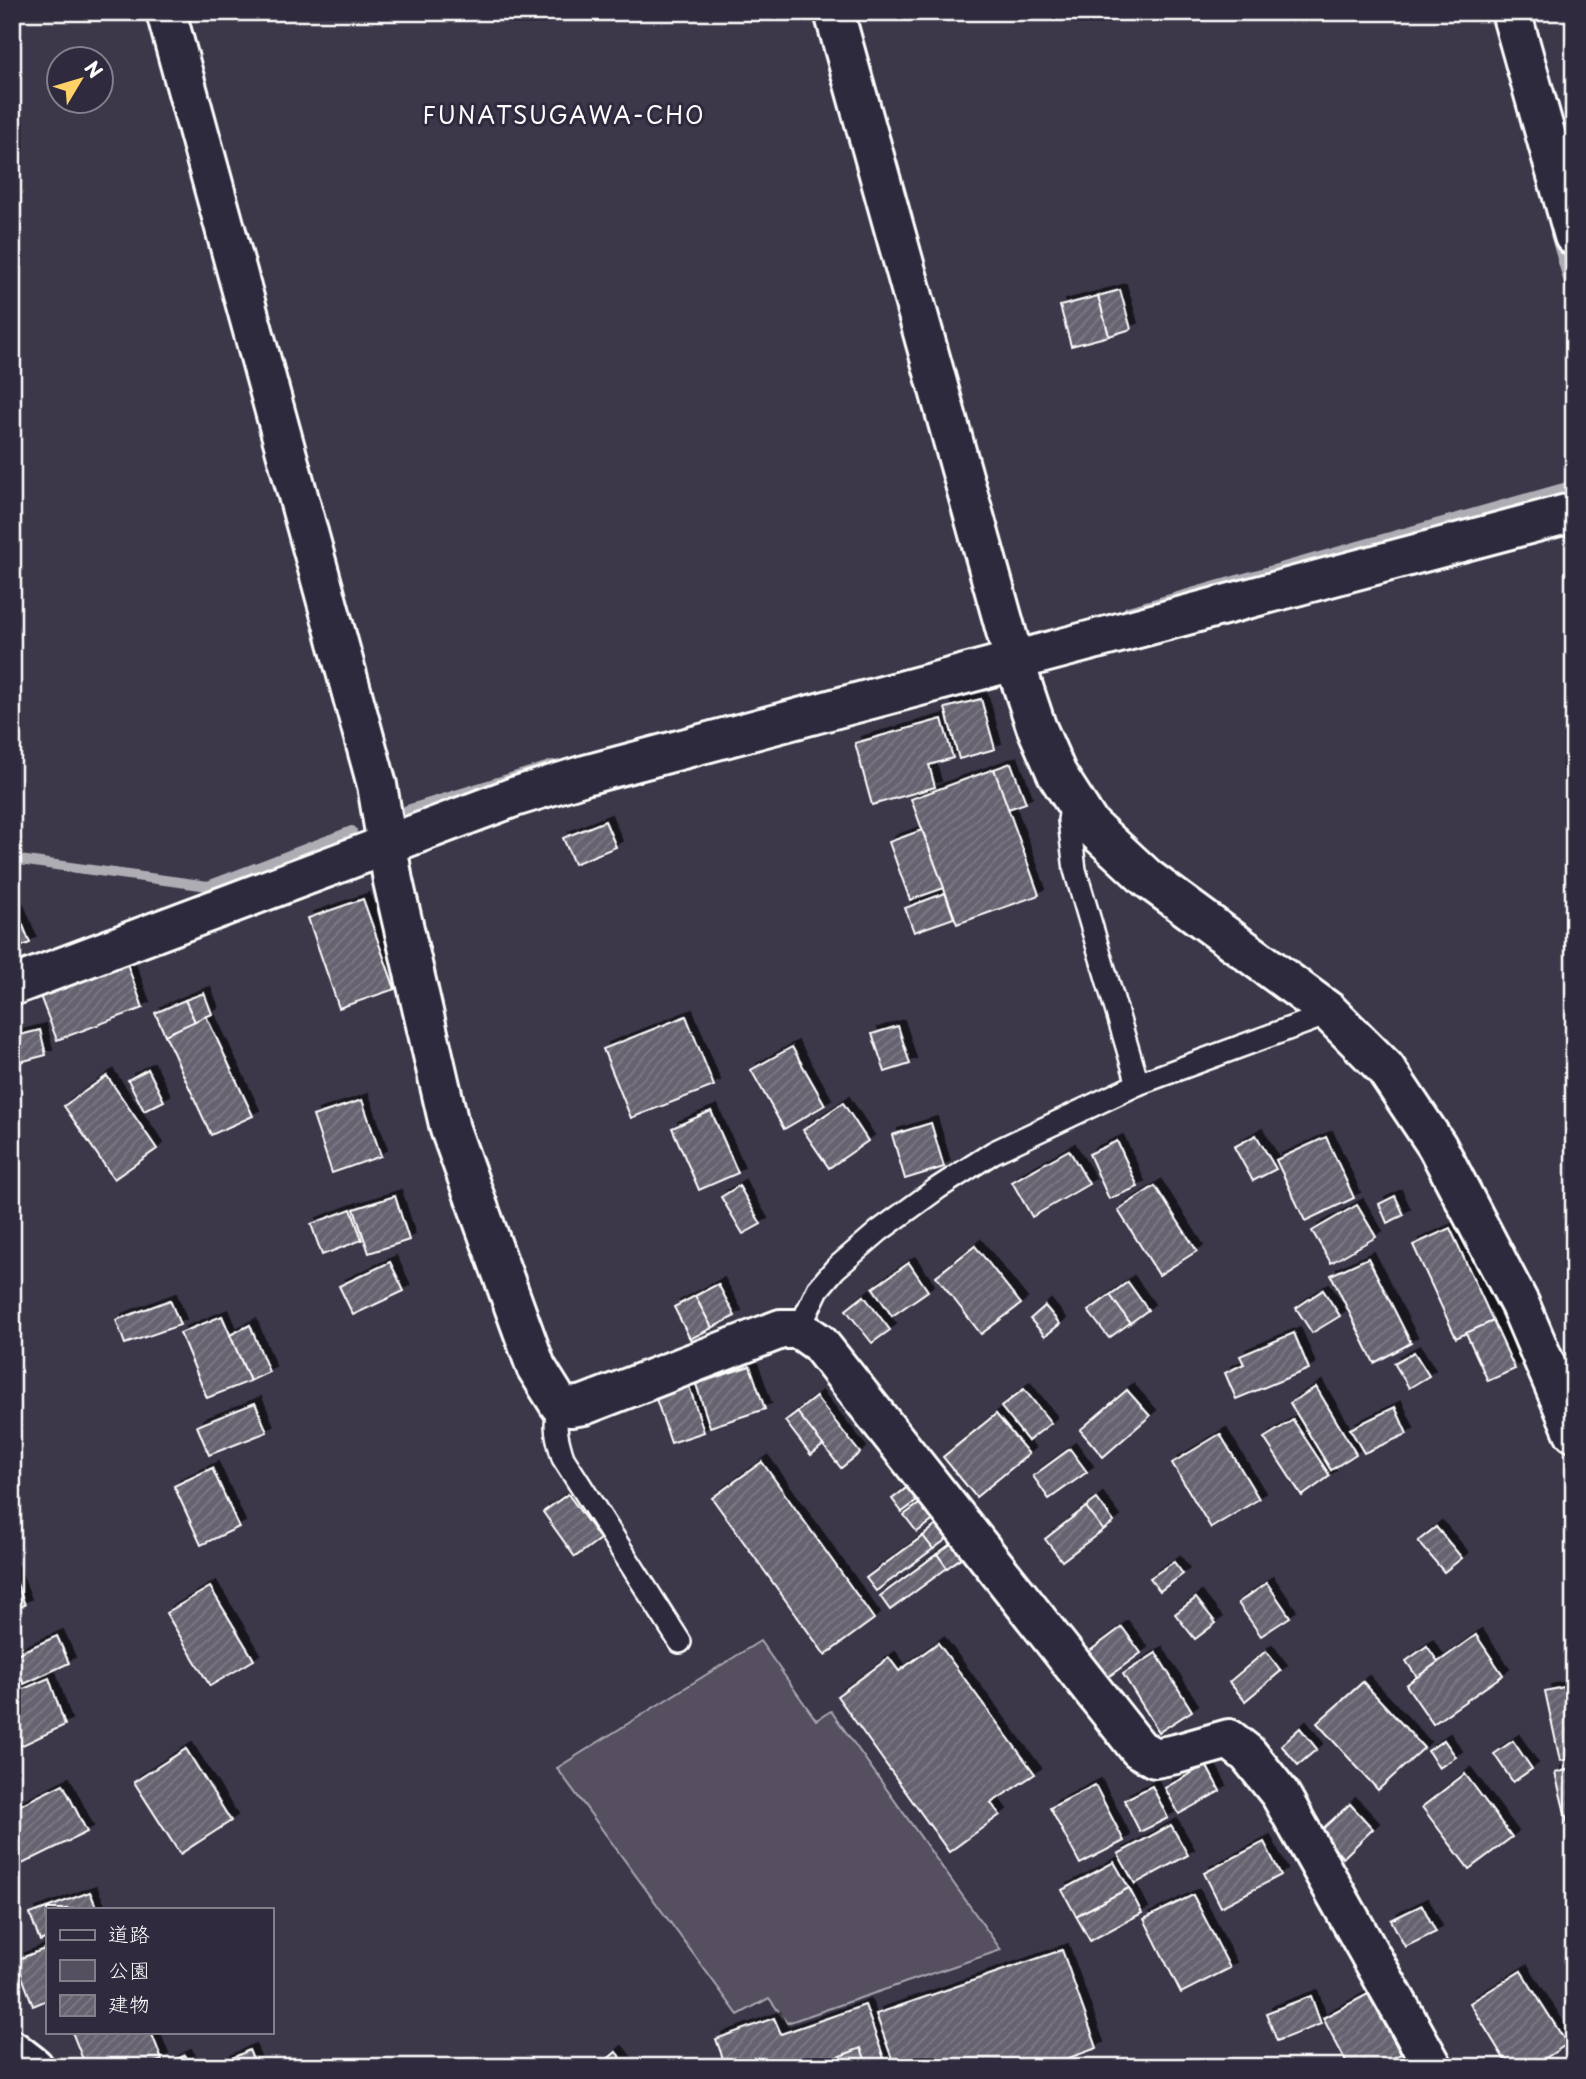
<svg xmlns="http://www.w3.org/2000/svg" width="1586" height="2079" viewBox="0 0 1586 2079" font-family="'Playpen Sans','Klee One',sans-serif">
	<defs>
		<pattern id="water-rules" width="6" height="5" patternUnits="userSpaceOnUse" patternTransform="scale(1.75)"><rect width="6" height="5" fill="#797682"/><path d="M0 2.5h6" fill="none" stroke="#626167"/></pattern>
		<pattern id="building-hatch" width="6" height="6" patternUnits="userSpaceOnUse" patternTransform="scale(1.75)"><rect width="6" height="6" fill="#666270"/><path d="M-1 1l2-2M0 6l6-6M5 7l2-2" fill="none" stroke="#7d7a85"/></pattern>
		<filter id="shadow"><feDropShadow dx="6" dy="-6" stdDeviation="0" flood-color="#0009"/></filter>
	</defs>
	<rect width="100%" height="100%" fill="#3c3749"/>
	<filter id="ink" filterUnits="userSpaceOnUse"><feTurbulence type="fractalNoise" baseFrequency=".0143" numOctaves="2"/><feDisplacementMap in="SourceGraphic" scale="14" xChannelSelector="R" yChannelSelector="G"/><feConvolveMatrix kernelMatrix="1 2 1 2 8 2 1 2 1" color-interpolation-filters="sRGB"/></filter>
	<g filter="url(#ink)">
		<!-- green -->
		<path fill="#555060" stroke="#aaa8b0" stroke-width="2" d="M760,1641L816,1720L831,1711L1001,1950L787,2023L769,1998L738,2015L557,1768Z"/>
		<!-- water -->
		<path fill="url(#water-rules)" stroke="#afadb4" stroke-width="2" d="M861,2048L868,2067H811Z"/>
		<g fill="none" stroke-linecap="round" stroke-linejoin="round">
			<!-- stream -->
			<g stroke="#afadb4" stroke-width="10">
				<path d="M1555,234L1574,300"/>
				<path d="M1128,611L1574,485"/>
				<path d="M407,810L553,765"/>
				<path d="M12,859L208,886L352,831"/>
			</g>
		</g>
		<!-- building -->
		<g fill="url(#building-hatch)" stroke="#fff" stroke-width="2" filter="url(#shadow)">
			<path d="M1120,290L1131,329L1109,336L1098,296Z"/>
			<path d="M1098,296L1109,336L1071,346L1060,306Z"/>
			<path d="M981,699L995,749L959,759L945,708Z"/>
			<path d="M942,719L953,758L929,765L935,787L872,805L855,743Z"/>
			<path d="M1011,763L1026,803L1008,809L994,769Z"/>
			<path d="M994,769L1039,895L957,924L911,799Z"/>
			<path d="M605,821L616,847L574,864L563,838Z"/>
			<path d="M922,830L944,888L910,900L889,842Z"/>
			<path d="M945,893L954,918L914,932L905,908Z"/>
			<path d="M363,899L395,989L339,1008L308,918Z"/>
			<path d="M13,901L30,943L12,950V902Z"/>
			<path d="M127,964L143,1008L57,1040L40,996Z"/>
			<path d="M204,993L212,1014L195,1022L185,1000Z"/>
			<path d="M185,1000L195,1022L165,1035L155,1013Z"/>
			<path d="M206,1016L253,1116L211,1135L165,1035Z"/>
			<path d="M686,1016L714,1086L631,1118L603,1049Z"/>
			<path d="M898,1026L910,1064L885,1072L872,1034Z"/>
			<path d="M40,1030L46,1055L16,1063L12,1047V1037Z"/>
			<path d="M792,1047L825,1105L784,1129L751,1070Z"/>
			<path d="M148,1069L164,1101L144,1111L128,1080Z"/>
			<path d="M107,1076L157,1149L114,1179L64,1106Z"/>
			<path d="M362,1100L381,1156L332,1173L313,1116Z"/>
			<path d="M843,1103L868,1141L829,1168L803,1130Z"/>
			<path d="M711,1111L738,1173L699,1190L672,1128Z"/>
			<path d="M931,1123L944,1167L905,1179L892,1135Z"/>
			<path d="M1256,1135L1276,1169L1253,1181L1234,1147Z"/>
			<path d="M1326,1137L1354,1198L1305,1221L1276,1160Z"/>
			<path d="M1117,1141L1138,1187L1109,1199L1089,1154Z"/>
			<path d="M1069,1150L1089,1184L1032,1217L1012,1182Z"/>
			<path d="M739,1186L761,1224L743,1234L721,1197Z"/>
			<path d="M1155,1186L1197,1251L1159,1275L1118,1210Z"/>
			<path d="M395,1196L409,1240L369,1253L354,1209Z"/>
			<path d="M1395,1196L1404,1215L1387,1223L1379,1204Z"/>
			<path d="M1357,1205L1376,1237L1331,1263L1312,1231Z"/>
			<path d="M351,1209L362,1240L322,1255L311,1224Z"/>
			<path d="M1450,1228L1493,1321L1456,1338L1413,1245Z"/>
			<path d="M975,1246L1021,1304L981,1334L936,1276Z"/>
			<path d="M1368,1258L1411,1343L1374,1363L1331,1275Z"/>
			<path d="M390,1262L404,1291L353,1315L339,1286Z"/>
			<path d="M909,1263L928,1291L892,1316L873,1288Z"/>
			<path d="M1128,1282L1148,1310L1130,1323L1110,1295Z"/>
			<path d="M718,1284L735,1316L712,1328L695,1296Z"/>
			<path d="M1323,1290L1340,1316L1312,1333L1296,1308Z"/>
			<path d="M1110,1295L1130,1323L1109,1338L1088,1311Z"/>
			<path d="M695,1296L712,1328L690,1339L674,1307Z"/>
			<path d="M864,1296L890,1330L872,1343L846,1310Z"/>
			<path d="M170,1300L180,1325L125,1344L116,1320Z"/>
			<path d="M1045,1306L1060,1324L1045,1336L1030,1319Z"/>
			<path d="M222,1316L250,1381L207,1398L180,1333Z"/>
			<path d="M1493,1321L1515,1369L1488,1381L1466,1333Z"/>
			<path d="M250,1325L269,1372L250,1381L230,1335Z"/>
			<path d="M1294,1333L1309,1369L1236,1399L1225,1373L1244,1364L1240,1356Z"/>
			<path d="M1414,1352L1429,1376L1409,1388L1394,1363Z"/>
			<path d="M750,1366L765,1409L710,1427L696,1384Z"/>
			<path d="M688,1383L704,1432L671,1443L654,1393Z"/>
			<path d="M1316,1387L1356,1454L1331,1470L1290,1403Z"/>
			<path d="M1024,1389L1051,1423L1028,1441L1001,1407Z"/>
			<path d="M1127,1390L1150,1416L1103,1457L1080,1430Z"/>
			<path d="M816,1397L860,1453L841,1468L797,1412Z"/>
			<path d="M255,1403L267,1432L209,1455L197,1426Z"/>
			<path d="M1395,1407L1407,1434L1364,1453L1350,1429Z"/>
			<path d="M797,1412L823,1445L811,1455L785,1421Z"/>
			<path d="M996,1414L1029,1454L976,1497L943,1457Z"/>
			<path d="M1293,1420L1330,1476L1302,1496L1264,1438Z"/>
			<path d="M1220,1434L1259,1499L1211,1528L1172,1463Z"/>
			<path d="M1070,1449L1087,1472L1049,1499L1033,1476Z"/>
			<path d="M762,1462L874,1619L825,1655L712,1498Z"/>
			<path d="M212,1468L239,1527L201,1545L174,1486Z"/>
			<path d="M914,1482L924,1496L902,1512L892,1499Z"/>
			<path d="M568,1494L600,1539L575,1557L543,1512Z"/>
			<path d="M926,1499L939,1516L917,1532L904,1515Z"/>
			<path d="M1097,1499L1114,1522L1103,1530L1086,1507Z"/>
			<path d="M1086,1507L1103,1530L1062,1561L1045,1539Z"/>
			<path d="M944,1519L955,1533L933,1549L923,1536Z"/>
			<path d="M1436,1527L1462,1558L1444,1572L1418,1541Z"/>
			<path d="M923,1536L933,1549L876,1591L866,1578Z"/>
			<path d="M959,1538L969,1552L947,1568L937,1554Z"/>
			<path d="M937,1554L947,1568L890,1610L880,1596Z"/>
			<path d="M1174,1562L1183,1574L1160,1591L1150,1578Z"/>
			<path d="M12,1571L25,1605L12,1610Z"/>
			<path d="M1267,1583L1290,1617L1261,1636L1238,1603Z"/>
			<path d="M210,1587L254,1660L210,1686L166,1613Z"/>
			<path d="M1196,1598L1216,1623L1195,1639L1175,1614Z"/>
			<path d="M1122,1627L1141,1653L1097,1685L1079,1659Z"/>
			<path d="M1476,1635L1503,1675L1433,1724L1406,1685Z"/>
			<path d="M57,1636L69,1663L24,1684L12,1656Z"/>
			<path d="M938,1643L1035,1774L991,1803L1000,1815L949,1852L837,1696L889,1658L899,1671Z"/>
			<path d="M1427,1646L1438,1662L1417,1677L1406,1661Z"/>
			<path d="M1266,1651L1281,1671L1245,1701L1229,1682Z"/>
			<path d="M1156,1653L1192,1711L1159,1732L1123,1674Z"/>
			<path d="M49,1678L65,1725L12,1750V1694Z"/>
			<path d="M1363,1682L1424,1748L1378,1790L1317,1723Z"/>
			<path d="M1574,1685V1758L1560,1761L1545,1691Z"/>
			<path d="M1300,1728L1317,1749L1298,1765L1281,1745Z"/>
			<path d="M1444,1740L1456,1757L1439,1768L1428,1751Z"/>
			<path d="M1513,1741L1532,1769L1513,1782L1494,1754Z"/>
			<path d="M186,1749L231,1821L180,1854L134,1782Z"/>
			<path d="M1206,1765L1220,1791L1179,1814L1165,1788Z"/>
			<path d="M1574,1768V1828L1569,1829L1555,1773Z"/>
			<path d="M1465,1774L1512,1837L1469,1869L1422,1807Z"/>
			<path d="M63,1784L87,1832L12,1869V1809Z"/>
			<path d="M1095,1785L1124,1841L1080,1864L1050,1808Z"/>
			<path d="M1152,1786L1168,1818L1140,1832L1124,1800Z"/>
			<path d="M1350,1804L1373,1829L1343,1858L1319,1832Z"/>
			<path d="M1171,1825L1188,1855L1135,1884L1118,1854Z"/>
			<path d="M1264,1842L1281,1875L1221,1907L1204,1873Z"/>
			<path d="M1114,1862L1129,1888L1076,1916L1062,1890Z"/>
			<path d="M1129,1888L1142,1913L1090,1941L1076,1916Z"/>
			<path d="M90,1892L97,1909H47V1938L40,1941L30,1914Z"/>
			<path d="M1193,1895L1230,1968L1181,1993L1144,1919Z"/>
			<path d="M1422,1905L1436,1932L1405,1947L1391,1920Z"/>
			<path d="M47,1948V2000L33,2006L16,1960Z"/>
			<path d="M1062,1950L1097,2048L1044,2067H895L876,2014Z"/>
			<path d="M1521,1971L1567,2044L1532,2067H1509L1470,2003Z"/>
			<path d="M1368,1994L1401,2054L1376,2067H1349L1323,2018Z"/>
			<path d="M1311,1996L1321,2024L1277,2041L1266,2013Z"/>
			<path d="M865,2005L887,2067H868L861,2048L811,2067H726L716,2039L774,2018L781,2034Z"/>
			<path d="M72,2032H151L162,2060L144,2067H86Z"/>
			<path d="M249,2050L256,2067H214Z"/>
			<path d="M616,2052L628,2067H598Z"/>
			<path d="M185,2055L192,2067H165Z"/>
		</g>
		<g fill="none" stroke-linecap="round" stroke-linejoin="round">
			<!-- service casing -->
			<g stroke="#fff" stroke-width="26">
				<g id="service">
					<path d="M1072,802L1069,820L1075,870L1138,1084"/>
					<path d="M799,1329L818,1289L835,1269L879,1231L938,1188L994,1152L1138,1084L1315,1019L1328,1011"/>
					<path d="M559,1404C553,1424 557,1439 563,1458L680,1642"/>
				</g>
			</g>
			<!-- minor casing -->
			<g stroke="#fff" stroke-width="44">
				<g id="minor">
					<path d="M166,12L377,785L393,881L450,1129L536,1367L559,1404L571,1407L584,1405L781,1329H799L819,1343L1139,1749L1155,1758L1176,1754L1229,1739L1248,1754L1280,1794L1433,2067"/>
					<path d="M1511,12L1574,236"/>
					<path d="M12,986L514,797L585,775L1574,512"/>
					<path d="M12,2050L34,2067"/>
				</g>
			</g>
			<!-- tertiary casing -->
			<g stroke="#fff" stroke-width="44">
				<path id="tertiary" d="M834,12L1014,660L1036,726L1057,774L1089,824L1147,878L1328,1011L1385,1068L1437,1146L1520,1305L1574,1432"/>
			</g>
			<!-- service -->
			<use href="#service" stroke="#2f2a3d" stroke-width="21"/>
			<!-- minor -->
			<use href="#minor" stroke="#2f2a3d" stroke-width="38"/>
			<!-- tertiary -->
			<use href="#tertiary" stroke="#2f2a3d" stroke-width="38"/>
		</g>
	</g>
	<g text-anchor="middle" stroke-width="6" stroke-linejoin="round" paint-order="stroke">
		<!-- quarter labels -->
		<g font-size="23" letter-spacing="2" fill="#fff" stroke="#2f2a3d">
			<text x="564" y="124">FUNATSUGAWA-CHO</text>
		</g>
	</g>
	<!-- margin -->
	<rect width="1586" height="2079" fill="none" stroke="#2f2a3d" stroke-width="42"/>
	<rect x="21" y="21" width="1544" height="2037" fill="none" stroke="#fff" stroke-width="2.5" filter="url(#ink)"/>
	<!-- legend -->
	<rect x="46" y="1908" width="228" height="126" fill="#2f2a3d" stroke="#827f8b" stroke-width="2"/>
	<rect x="60" y="1930" width="35" height="10" fill="#2f2a3d" stroke="#827f8b" stroke-width="2"/>
	<text x="108" y="1942" font-size="21" fill="#ffffff">道路</text>
	<rect x="60" y="1960" width="35" height="21" fill="#555060" stroke="#827f8b" stroke-width="2"/>
	<text x="108" y="1978" font-size="21" fill="#ffffff">公園</text>
	<rect x="60" y="1995" width="35" height="21" fill="url(#building-hatch)" stroke="#827f8b" stroke-width="2"/>
	<text x="108" y="2012" font-size="21" fill="#ffffff">建物</text>
	<!-- north arrow -->
	<g transform="translate(80 80) rotate(52)"><circle r="33" fill="#2f2a3d" stroke="#827f8b" stroke-width="2"/>
	<path d="M0-5L12 26L0 18L-12 26Z" fill="#ffd166"/>
	<text y="-10" font-size="19" font-weight="bold" text-anchor="middle" fill="#ffffff">N</text>
	</g>
</svg>
